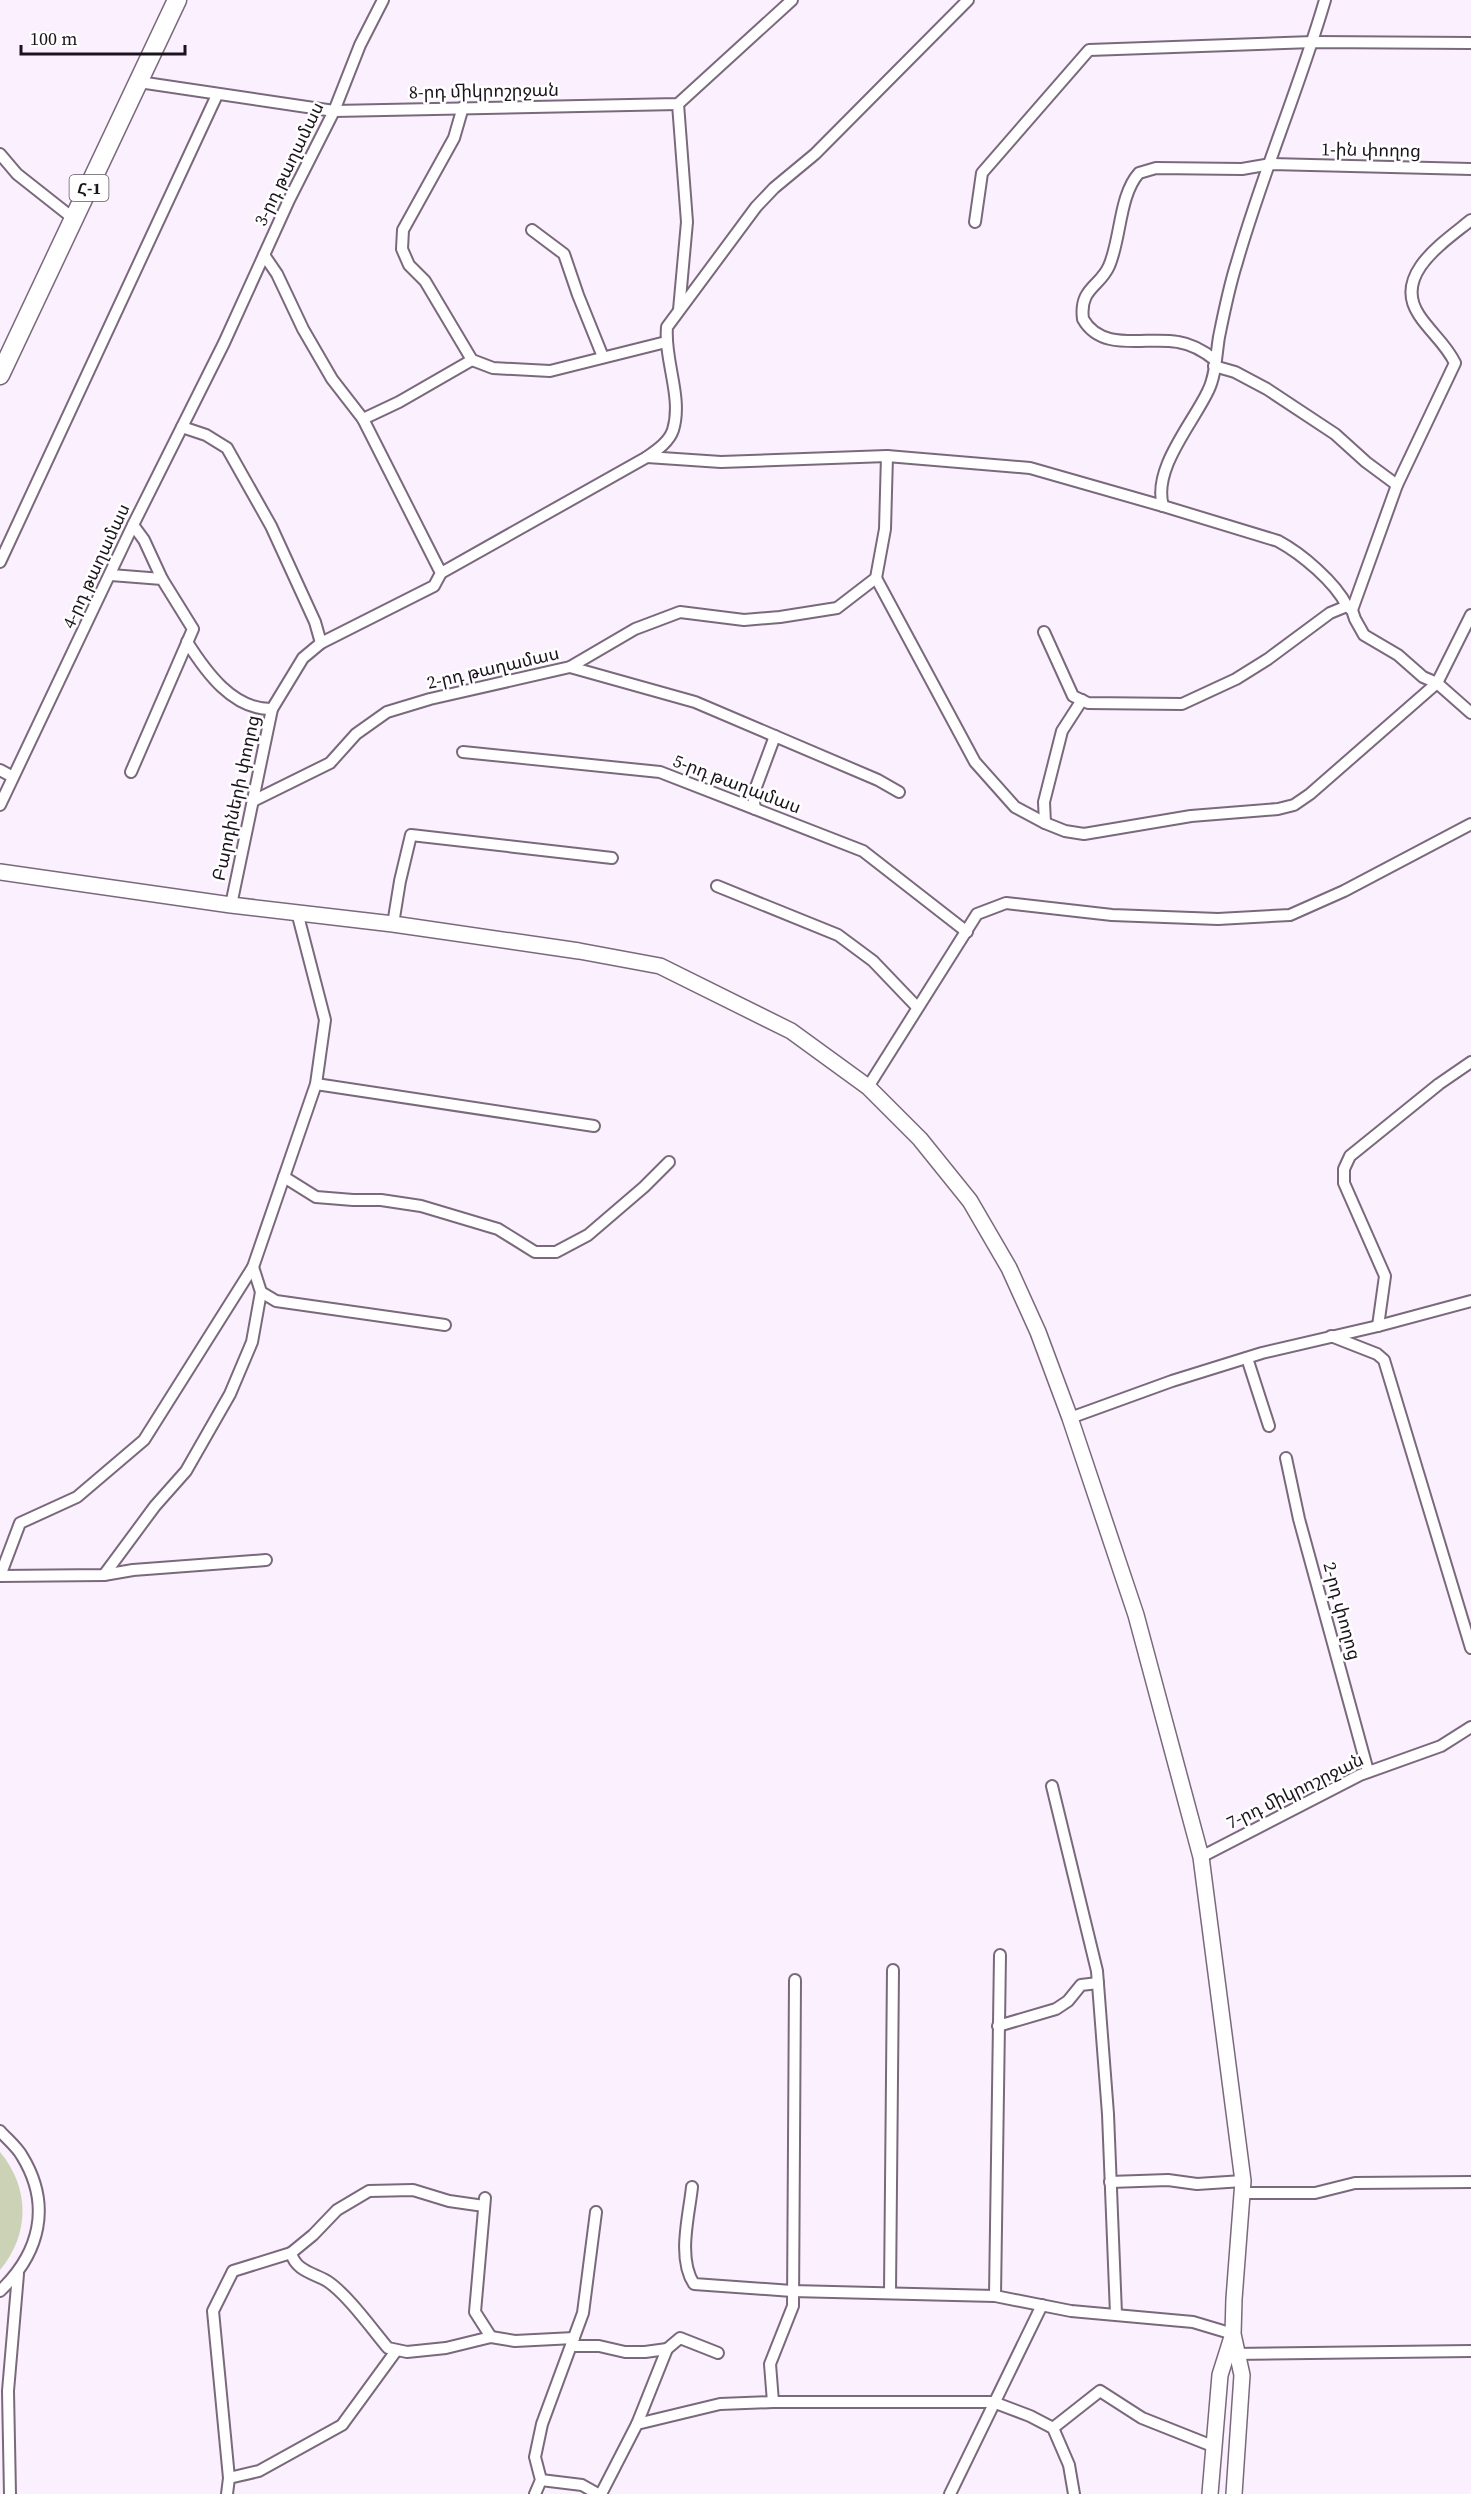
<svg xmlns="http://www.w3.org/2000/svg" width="1471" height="2494" viewBox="0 0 1471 2494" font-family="'Source Serif 4','Noto Sans Armenian',serif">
	<rect width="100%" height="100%" fill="#fbf0fd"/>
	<!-- green -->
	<path fill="#ccd2b6" d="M0,2152C30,2188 30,2234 0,2270Z"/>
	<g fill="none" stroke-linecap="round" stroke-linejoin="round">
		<!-- minor casing -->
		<g stroke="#7a697c" stroke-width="14">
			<g id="minor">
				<path d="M139,82L334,111L678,104L792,0"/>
				<path d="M678,104L687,222L679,310"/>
				<path d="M463,107L454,138L403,230L402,249L409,265L425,281L472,360L493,368L550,371L666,342"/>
				<path d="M0,154L17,174L74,219"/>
				<path d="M1471,220C1444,242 1392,275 1419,315C1430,332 1446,344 1455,363L1397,485L1352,610L1355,619L1364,635L1398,655L1423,677L1437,683L1471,713"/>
				<path d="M975,222L982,173L1089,50L1313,42L1471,43"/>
				<path d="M532,230L564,254L578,295L603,357"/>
				<path d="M1215,360C1204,351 1191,344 1178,342C1147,336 1102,353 1083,319C1079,288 1100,287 1109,266C1121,239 1119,195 1139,173L1156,168L1242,169L1271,164L1471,169"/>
				<path d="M1214,366L1235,372L1267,389L1335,434L1366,462L1397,485"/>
				<path d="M363,419L399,402L472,360"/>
				<path d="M182,427L206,435L227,448L271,526L315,622L321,643"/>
				<path d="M647,457L721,462L887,456L1030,468L1163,506L1278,541C1302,554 1335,582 1347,606"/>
				<path d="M1163,506C1152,469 1193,423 1208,391C1216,375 1216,355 1219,337C1224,312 1229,287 1237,262C1262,174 1299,89 1325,0"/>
				<path d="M133,525L144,540L162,579"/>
				<path d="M0,562L217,95"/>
				<path d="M441,573L647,457C657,450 669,442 673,430C683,397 664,361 667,327L756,207L774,188L815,154L968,0"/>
				<path d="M111,575L162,579L193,629L131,772"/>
				<path d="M876,578L975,762L1015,807L1045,823L1065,831L1084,834L1191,816L1278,809L1294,805L1310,794L1437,683L1471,615"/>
				<path d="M1044,632L1073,696L1088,703L1182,704L1236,679L1268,659L1330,613L1347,606L1352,610"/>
				<path d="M187,642C206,672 233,710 272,709"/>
				<path d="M570,667L695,702L878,780L899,792"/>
				<path d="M463,752L660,772L863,851L967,932"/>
				<path d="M0,770L13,777"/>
				<path d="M253,801L330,763L356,734L387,712L430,699L570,667L635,629L680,612L744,620L780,617L837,608L876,578L885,529L887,456"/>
				<path d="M0,805L133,525L224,343L289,200L334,111L360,45L383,0"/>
				<path d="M755,809L753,795L775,736"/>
				<path d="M1045,823L1044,802L1062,731L1082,700"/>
				<path d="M717,886L838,935L873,961L917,1007"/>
				<path d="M231,905L272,709L303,658L321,643L434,586L441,573L363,419L332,379L303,329L277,274L264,255"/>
				<path d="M393,924L400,881L411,835L612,858"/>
				<path d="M316,1084L594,1126"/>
				<path d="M868,1087L977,914L1006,903L1112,915L1218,919L1290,915L1344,891L1471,824"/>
				<path d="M284,1177L316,1197L353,1200H381L421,1206L498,1229L535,1252H556L588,1235L644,1187L669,1162"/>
				<path d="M253,1267L261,1292L276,1301L445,1325"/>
				<path d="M1378,1326L1385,1276L1344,1183V1169L1350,1156L1439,1084L1471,1062"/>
				<path d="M1331,1336L1377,1354L1384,1360L1471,1648"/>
				<path d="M1247,1358L1269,1426"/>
				<path d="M1070,1418L1172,1381L1262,1353L1378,1326L1471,1301"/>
				<path d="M1286,1458L1299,1519L1368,1771"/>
				<path d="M104,1575L155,1506L186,1471L230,1394L252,1342L261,1292"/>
				<path d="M0,1576L20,1523L77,1497L144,1440L253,1267L316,1084L325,1020L297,912"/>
				<path d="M0,1576L104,1575L133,1570L266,1560"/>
				<path d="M1052,1786L1097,1971L1108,2114L1116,2314"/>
				<path d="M1201,1857L1360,1775L1441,1746L1471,1727"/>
				<path d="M998,2026L1056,2009L1068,2001L1081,1985L1098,1983"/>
				<path d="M0,2131C7,2139 17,2147 22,2156C52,2205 40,2253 0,2291"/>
				<path d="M1110,2182L1168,2180L1197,2184L1243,2181"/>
				<path d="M692,2187C689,2216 677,2258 694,2284L792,2291L995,2296L1071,2311L1193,2322L1233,2334"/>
				<path d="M1244,2193H1315L1355,2183L1471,2182"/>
				<path d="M485,2198L475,2312L491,2337"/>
				<path d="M484,2206L449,2201L413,2190L369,2191L337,2210L313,2235L291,2253C296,2271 313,2273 327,2281C347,2294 372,2329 388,2348L407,2352L446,2348L491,2337L515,2341L574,2338"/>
				<path d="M890,2293L893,1970"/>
				<path d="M995,2296L1000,1955"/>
				<path d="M571,2346H599L625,2352H645L667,2349"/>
				<path d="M1233,2354L1471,2351"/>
				<path d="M773,2402L770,2364L793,2306L795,1980"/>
				<path d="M637,2424L667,2349L680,2338L718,2353"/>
				<path d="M1053,2428L1100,2391L1142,2418L1215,2447"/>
				<path d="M229,2478L259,2471L342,2425L396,2351"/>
				<path d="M541,2480L582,2485L598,2494"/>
				<path d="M10,2494L8,2391L18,2274"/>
				<path d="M227,2494L229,2478L213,2311L233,2271L291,2253"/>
				<path d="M535,2494L541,2480L535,2457L542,2424L583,2313L596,2212"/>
				<path d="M601,2494L637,2424L720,2404L773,2402H993L1030,2416L1053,2428L1069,2465L1074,2494"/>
				<path d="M950,2494L1042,2305"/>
			</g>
		</g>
		<!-- secondary casing -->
		<g stroke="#7a697c" stroke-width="18">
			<g id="secondary">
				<path d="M0,872L231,905L393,924L579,951L660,966L791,1031L868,1087L920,1139L970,1201L1009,1268L1038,1332L1070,1418L1136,1615L1201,1857L1243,2181L1234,2299L1233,2334L1242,2375L1234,2494"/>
				<path d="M1210,2494L1220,2375L1232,2337"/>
			</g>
		</g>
		<!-- primary casing -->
		<g stroke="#7a697c" stroke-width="21">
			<path id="primary" d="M0,375L177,0"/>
		</g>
		<!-- minor -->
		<use href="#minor" stroke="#fff" stroke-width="10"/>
		<!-- secondary -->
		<use href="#secondary" stroke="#fff" stroke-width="15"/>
		<!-- primary -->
		<use href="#primary" stroke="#fff" stroke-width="18"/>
	</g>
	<g text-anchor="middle" stroke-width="5" stroke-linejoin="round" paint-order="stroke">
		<!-- shield labels -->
		<rect fill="#fff" stroke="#5f5a60" stroke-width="1.5" x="69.5" y="175" width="39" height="26" rx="4.5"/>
		<g font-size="16" font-weight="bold" fill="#1b141c">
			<text x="89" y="194">Հ-1</text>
		</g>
		<!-- street labels -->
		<g font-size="18" fill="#1b141c" stroke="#fff">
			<text transform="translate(484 91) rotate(-1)" y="6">8-րդ միկրոշրջան</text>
			<text transform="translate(1371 150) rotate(1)" y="6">1-ին փողոց</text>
			<text transform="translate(289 164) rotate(-64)" y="6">3-րդ թաղամաս</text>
			<text transform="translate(96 566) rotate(-65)" y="6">4-րդ թաղամաս</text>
			<text transform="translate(493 668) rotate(-13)" y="6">2-րդ թաղամաս</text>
			<text transform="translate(737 784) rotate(21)" y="6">5-րդ թաղամաս</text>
			<text transform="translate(236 798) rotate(-78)" y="6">Բարդիների փողոց</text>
			<text transform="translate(1342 1611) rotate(75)" y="6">2-րդ փողոց</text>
			<text transform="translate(1295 1791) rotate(-26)" y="6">7-րդ միկրոշրջան</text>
		</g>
	</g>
	<!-- scale -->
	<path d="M21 45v9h164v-9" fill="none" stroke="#1b141c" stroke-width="3"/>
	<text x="30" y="45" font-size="18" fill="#1b141c" stroke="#ffffff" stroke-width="4.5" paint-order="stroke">100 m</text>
</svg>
